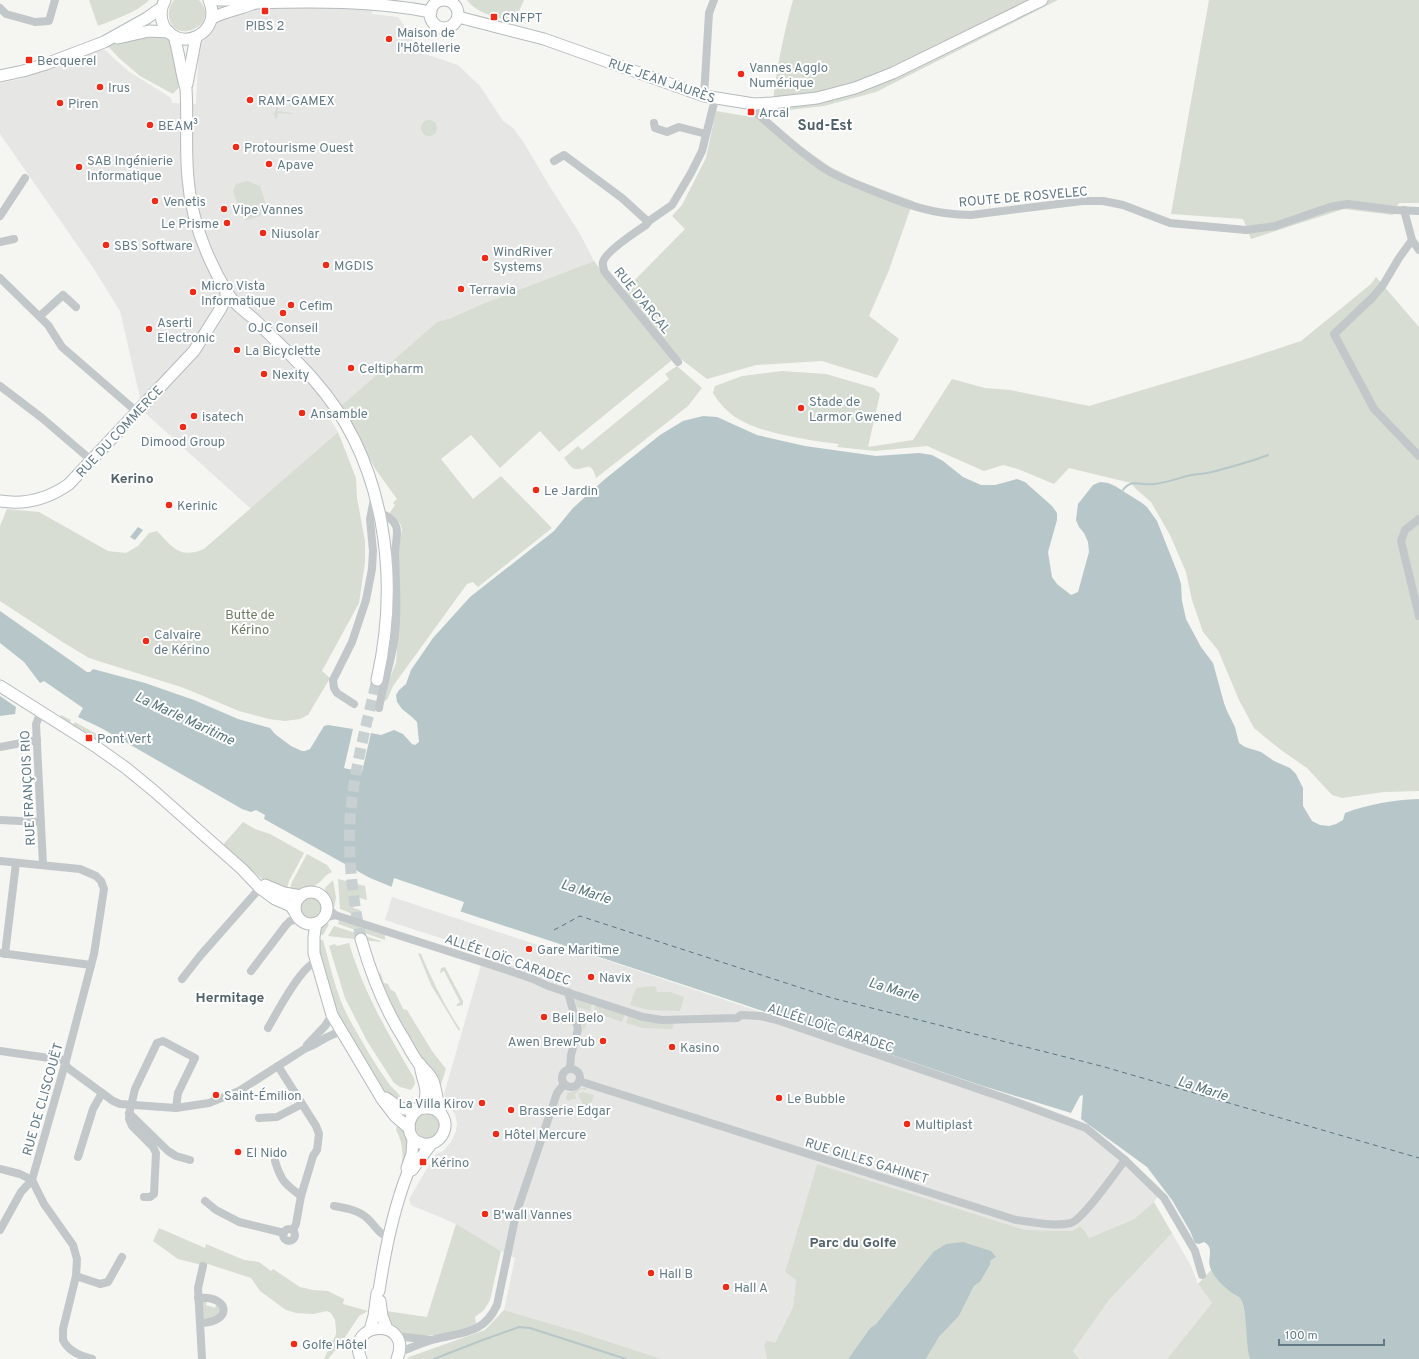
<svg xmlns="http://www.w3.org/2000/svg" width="1419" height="1359" viewBox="0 0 1419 1359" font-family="Overpass,sans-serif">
	<rect width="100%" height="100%" fill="#f5f5f1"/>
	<!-- built -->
	<g fill="#e6e6e4">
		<path d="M217,0H373L372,14L398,17L410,34L416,51L458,65L480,86L503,121L513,128L524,143L550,187L579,232L594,261L482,304L451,318L437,322L329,417L338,432L251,509L143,411L120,311L94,269L0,134V83L20,79L53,67L70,63L96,50H105L128,71L165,94L171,98L172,103L196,104L199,46L213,30L219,18Z"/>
		<path d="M392,897L571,956L573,949L1033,1103L1076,1120L1094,1131L1118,1150L1157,1185L1162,1191L1154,1202L1134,1219L1089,1238L1085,1231L1080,1226L1072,1231L1025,1230L817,1164L785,1272L796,1280L793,1307L775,1343L764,1345L767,1359H662L579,1332L504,1310L515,1258L501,1251L456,1224L411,1205L409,1199L435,1155L443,1151L451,1142L456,1131L457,1123L455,1114L446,1101L444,1094L484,955L563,981L564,978L385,920Z"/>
		<path d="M1172,1233L1191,1266L1198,1284L1212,1303L1167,1359H1081L1073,1351L1109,1300Z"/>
	</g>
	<!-- green -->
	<g fill="#d7ddd2">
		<path d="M89,0H149C138,12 113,20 98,26Z"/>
		<path d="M174,0H199C222,24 174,47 169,17C168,11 170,5 174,0Z"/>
		<path d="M467,0H524L514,22C497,17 477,14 467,0Z"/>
		<path d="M793,0H1058L876,92L824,106L772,112C775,75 783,36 793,0Z"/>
		<path d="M1209,0H1419V203H1399L1393,215L1344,209L1251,239L1243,219L1171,214Z"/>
		<path d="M158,37H164L168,40L174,49L176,55L174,63L178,75L179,87L173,94L140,76L119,58L107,45L138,39Z"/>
		<path d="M277,106H279L278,111L292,113V114L278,113L277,118L275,119L274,114Z"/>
		<path d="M716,111L770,120L799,145L829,166L858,181L913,201L889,270L869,316L899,339L877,378L822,361L756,365L707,379L677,356L559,452L540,431L500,468L471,435L441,459L473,499L501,476L552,528L478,587L473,582L467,584L393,686L387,700L383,701L386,688L396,663L399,619V547L402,529L400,523L394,517L389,514L395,505L393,503L397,499L376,470L340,407L437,322L451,318L482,304L594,261L618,292L625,290L685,229L672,216L682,205L706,158Z"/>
		<circle cx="429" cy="128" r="8"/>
		<path d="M247,181L260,186L266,205L260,216L247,220L242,217L233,191L236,184Z"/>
		<path d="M1376,277L1419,327V791L1384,792L1342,798L1332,795L1307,768L1281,750L1254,728L1239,700L1218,650L1203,632L1192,600L1186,572L1170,535L1151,502L1136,489L1131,483L1069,468L1054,484L1018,469L1003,465L984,471L927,446L875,451L837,447L839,444C820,442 802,439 784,435C754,428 730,421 713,393L715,386L742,376L782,371L826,374L874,388L880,394L868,447L913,440L952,379L985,388L1010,390L1089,406L1243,360L1301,341L1371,284Z"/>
		<path d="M677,366L702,388L688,406L596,478C591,459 585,470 576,469C571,469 567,461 564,458L578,446L582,450L669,379L665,374Z"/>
		<path d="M338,432L356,478L357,498L365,541V562L359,603L322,671L330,678L308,715L300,719L285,721L269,719L239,711L184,688L89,658L61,641L0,601V526L7,509L39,512L108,551L126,553L138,546L149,533L157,531C173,548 180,559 204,549Z"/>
		<path d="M61,715L71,720L70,722L73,724L75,722L100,736L97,740L59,718Z"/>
		<path d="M243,822L255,829L270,834L304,853L289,881L286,892L272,887L222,846Z"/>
		<path d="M307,854L327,865L332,872C323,876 324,880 317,884C310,890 298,892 289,893L292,882Z"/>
		<path d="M338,879L365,886L367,900L357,897L353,908L360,910L358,916L340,909Z"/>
		<path d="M333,880L336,897L334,909L327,900L325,888Z"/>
		<circle cx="311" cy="908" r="10"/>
		<path d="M339,920L385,935V940L338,924Z"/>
		<path d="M325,922L329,924L323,935L318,934L322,925Z"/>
		<path d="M334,926L381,941L380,942L328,936Z"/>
		<path d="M316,939L323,940C331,968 337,999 352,1024C363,1043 374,1063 387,1081C391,1088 400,1093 402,1100L400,1104L390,1099L380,1087L336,1015Z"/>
		<path d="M349,943C363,991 388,1034 414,1078L415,1084L411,1090L400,1087L394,1083L367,1041L345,998L329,946L335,944L337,946Z"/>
		<path d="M418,953L421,954C432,980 444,1005 460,1029L459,1031L431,985Z"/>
		<path d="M445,967L463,1001V1005L458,1006L456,1005L460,1002L444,971L440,973L441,968Z"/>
		<path d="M380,972L384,983L388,984L391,990L395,992L403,1009L407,1010L432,1051L446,1069L439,1091L400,1025L378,978Z"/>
		<path d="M652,986L656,987L657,992H670L684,997L680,1011L648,1010L630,1005L636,988Z"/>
		<path d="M574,996L592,1003L590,1011L577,1007Z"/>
		<path d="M596,1004L625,1014L622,1022L594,1012Z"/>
		<path d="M578,1013L589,1016L584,1031Z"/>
		<path d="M629,1015L674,1023L672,1029L642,1028L626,1023Z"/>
		<path d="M581,1088H587L586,1090L581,1089L575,1094L576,1099H572L568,1101L566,1098L568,1093Z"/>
		<path d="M582,1092L594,1095L588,1112L585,1111C584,1104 580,1100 578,1094Z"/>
		<circle cx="427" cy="1126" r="13"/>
		<path d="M398,1121C415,1140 407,1159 400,1179C403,1162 405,1146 396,1130Z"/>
		<path d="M817,1164L1025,1230L1072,1231L1080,1226L1085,1231L1089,1238L1134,1219L1154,1202L1172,1233L1109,1300L1073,1351L1080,1359H926L939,1337L959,1316L974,1286L980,1282L990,1265L991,1260L933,1252L876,1324L870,1328L848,1359H767L764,1345L767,1341L775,1343L793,1307L796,1280L785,1272Z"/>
		<path d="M456,1224L501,1251L490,1300L484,1310L475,1317L476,1324L467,1329L438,1335L422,1336L404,1334L389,1321L386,1311L427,1317Z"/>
		<path d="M159,1228L205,1248L206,1244L244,1260L259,1262L271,1271L273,1269L300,1287L313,1290L328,1291L344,1299L343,1304L368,1311L359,1316L340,1345L328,1359H324L336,1334V1329L335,1320L331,1313L327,1311L313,1314L296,1313L286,1310L260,1291L251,1278L208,1264L206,1266L178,1259L153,1241Z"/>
		<path d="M1212,1269C1221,1277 1233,1286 1240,1298C1247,1310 1248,1343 1251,1359H1167L1212,1303L1198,1284Z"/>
		<path d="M207,1300L206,1305L215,1308L217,1303L220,1310L216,1319H202V1301Z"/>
		<path d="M504,1310L579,1332L662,1359H407L409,1357L485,1330Z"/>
	</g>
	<!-- water -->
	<g fill="#b7c7c9">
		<path d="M703,416L717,417L757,435L805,446L876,456L919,453L932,455L943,461L963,477L981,485H995L1017,479L1025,482L1052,506L1057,513V520L1048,552L1052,577L1057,584L1071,595L1078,592L1089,552L1088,542L1084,533L1079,527L1076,520L1078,504L1093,485L1100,482L1108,483L1115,486L1142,503L1147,507L1157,521L1178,574L1181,584L1182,601L1186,619L1201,647L1213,663L1224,703L1227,711L1235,727L1239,743L1245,747L1261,752L1274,761L1290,768L1296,774L1303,788V806L1312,821L1320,825L1329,826L1336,824L1343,820L1345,813C1369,804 1393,800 1419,799V1359H1250C1245,1344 1248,1310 1240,1298C1238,1296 1234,1294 1232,1293C1223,1286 1214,1278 1210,1267C1207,1258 1215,1248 1204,1242L1199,1244L1195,1243L1190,1231L1172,1200L1147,1167L1081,1119L1083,1095L1080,1096L1071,1113L980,1085L730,1000L447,907L392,887L370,878L264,819L265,815L256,810L251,812L242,809L101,728L78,717L83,708L44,681L40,683L24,662L0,643V611L87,672H90L93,669L145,683L194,700L238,719L270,728L275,734L291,746L302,751H305L310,749L324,726L328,725L353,729L344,768L362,772L371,733L381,735L394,730L403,734L412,744L415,745L419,742L417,722L412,717L402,709L397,702L396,695L399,690L406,684L411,670L433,638L470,597L554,531L573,508L605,479L660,435L683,421Z"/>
		<path d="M138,527L143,530L135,540L130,537Z"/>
		<path d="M0,696L16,707L15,714L0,716Z"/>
		<path d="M963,1242L991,1251L996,1257L991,1260L990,1265L980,1282L974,1286L959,1316L939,1337L926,1359H848L870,1328L876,1324L933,1252L946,1244Z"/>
	</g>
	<!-- pier -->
	<path fill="#f5f5f1" d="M394,878L464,902L460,913L391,889Z"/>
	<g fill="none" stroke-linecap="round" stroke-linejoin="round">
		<!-- stream -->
		<g stroke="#b7c7c9" stroke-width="2">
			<path d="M1123,490C1132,478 1141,486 1154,484C1165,483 1176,479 1187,476C1195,474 1204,474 1212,472C1231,467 1250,462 1268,455"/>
			<path d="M434,1359L480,1341L519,1327L530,1328L626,1359"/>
		</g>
		<!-- ferry -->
		<path stroke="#58767b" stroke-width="1" stroke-dasharray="5 4" stroke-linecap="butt" d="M554,930L580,916L832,998L1101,1066L1419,1158"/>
		<!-- secondary-tunnel -->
		<path stroke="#c9d0d1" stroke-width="11" stroke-dasharray="11 5.5" stroke-linecap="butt" d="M361,939C353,900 348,860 350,821C353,773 366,726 377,680"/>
		<!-- secondary casing -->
		<g stroke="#b4bbbe" stroke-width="13">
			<g id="secondary">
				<path d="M165,0C161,7 160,16 163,24C177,55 224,34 209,0"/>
				<path d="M219,0H243L256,3C314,1 373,1 431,12"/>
				<circle cx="444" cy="14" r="14"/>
				<path d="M458,17L544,39L704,96L754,104L772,103L817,98L855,88L893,73L1042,0"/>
				<path d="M212,18C226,11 241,9 255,3"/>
				<path d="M174,36C179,53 181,72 186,89C188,118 185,148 188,178C191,219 207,259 228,294C235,305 245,311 254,319C274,339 295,358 314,380C386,461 400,578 377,680"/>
				<path d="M118,38L149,31L169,32"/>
				<path d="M0,76L23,71L46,64L104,42L147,18L161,8"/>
				<path d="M187,84L196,37"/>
				<path d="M0,501C25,505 48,499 69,484L194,351L221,308L226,297V290"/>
				<path d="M0,686L95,746L126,768L154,791L242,869L260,888L275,899L291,906L297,916"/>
				<path d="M265,885L284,893L301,896"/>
				<circle cx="311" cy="908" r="16"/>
				<path d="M316,923L314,937V953L332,1015L382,1099L395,1116L409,1128"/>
				<path d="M361,939C371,974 384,1008 404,1039C409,1048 414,1058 420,1065C425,1070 430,1074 433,1081C437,1092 437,1103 441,1114"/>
				<path d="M420,1064C422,1083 431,1088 422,1108"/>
				<path d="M386,1098C392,1102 398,1108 405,1109C417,1111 430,1103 440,1113C452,1125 441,1146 424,1144C405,1141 405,1118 419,1109"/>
				<path d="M408,1171L412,1170L431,1144"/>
				<path d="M380,1301L382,1316L387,1329"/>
				<path d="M370,1330L374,1316L377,1293L379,1291C385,1250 393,1210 408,1172L407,1168L412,1154L413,1138"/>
				<path d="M361,1359C344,1320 414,1317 397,1359"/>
			</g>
		</g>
		<!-- street -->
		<g stroke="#c2c7ca" stroke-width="8">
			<path d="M0,8L6,14L35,22L49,21L55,0"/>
			<path d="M704,96L709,13L714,0"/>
			<path d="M754,104V110L756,113C779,132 800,153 825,169C837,177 852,182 866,188C903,203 930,215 971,215L1082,201H1103L1123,205L1170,223L1246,230L1275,226L1330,207L1348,204L1395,210L1419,211"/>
			<path d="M654,123L655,128L667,132L679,127L706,134"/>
			<path d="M554,161L564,155L622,198L645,219L649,221"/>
			<path d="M1404,210L1412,240L1419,250"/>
			<path d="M0,216L25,178"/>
			<path d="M1412,240L1399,258L1383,285L1373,297L1334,334L1374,409L1419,456"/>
			<path d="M0,242L14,239"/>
			<path d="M0,278L48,325L62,347L137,412"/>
			<path d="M40,316L63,295L76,307"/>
			<path d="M678,362L604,271C604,268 602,265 603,262C605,252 637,231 646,225L649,221L672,205L691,173L702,151L715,99"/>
			<path d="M0,386L42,418L91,460"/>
			<path d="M1419,519L1405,530L1401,541L1419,616"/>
			<path d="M354,704L337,693L334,688L333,680L352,642L366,600L372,569L373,551L370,519L374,499"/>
			<path d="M379,708C383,686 390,665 394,642C398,613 396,583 395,553C395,545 399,533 396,526C394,520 386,515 380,513"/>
			<path d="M41,712L36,724L43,865"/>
			<path d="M0,747L37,740"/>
			<path d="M0,820L41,822"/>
			<path d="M0,861L80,869L96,876L101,881L104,889L94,954L67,1057L32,1180L44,1204L73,1245L77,1259L76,1276L63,1329V1340C68,1351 80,1356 92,1359"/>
			<path d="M327,907L335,915L507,970L533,979L548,986L643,1017L662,1020L737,1018L741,1015L760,1016L777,1020L1016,1102L1086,1128L1125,1160L1164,1198L1195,1251L1202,1275"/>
			<path d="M323,918L335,915"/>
			<path d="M0,953L91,965"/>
			<path d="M5,954L16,863"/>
			<path d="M251,971L286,925L290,921L300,919"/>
			<path d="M182,979L200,956L260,888"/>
			<path d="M568,992L578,1029L571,1055L570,1069"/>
			<path d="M268,1028C276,1014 301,966 316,962"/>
			<path d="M307,1045L325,1026L332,1015"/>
			<path d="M0,1051L63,1060L68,1068L113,1101L120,1104L176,1108L209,1103L239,1091L306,1048C318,1045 327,1034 341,1032"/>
			<path d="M278,1066L316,1126L319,1134L317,1150L313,1156L311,1163L301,1196L296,1224L293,1230"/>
			<circle cx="571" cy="1078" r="9"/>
			<path d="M579,1081L1016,1220C1034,1222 1054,1227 1071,1223C1083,1219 1116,1172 1125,1160"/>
			<path d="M129,1113L168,1151L176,1156L190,1160"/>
			<path d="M259,1118L277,1117L302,1104"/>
			<path d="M78,1157L93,1109L102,1093"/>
			<path d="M275,1161C281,1181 285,1184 301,1196"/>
			<path d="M0,1169L20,1174L32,1180L21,1192L0,1230"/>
			<path d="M144,1197H150L154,1194L156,1153L153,1147L132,1126L129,1119L130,1110L135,1089L157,1043L163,1041L195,1058L178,1093L176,1108"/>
			<path d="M205,1201L216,1210L239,1222L284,1233"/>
			<path d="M334,1206C346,1208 358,1210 367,1218C375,1225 378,1234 389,1237"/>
			<circle cx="289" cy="1235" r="6"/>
			<path d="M76,1276L100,1284L108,1282L122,1257"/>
			<path d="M198,1298C230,1295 233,1322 201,1323"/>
			<path d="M396,1336L430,1340"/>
			<path d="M400,1352C411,1348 421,1343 432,1340C459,1332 483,1336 497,1305L516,1214L557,1093L564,1084"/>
			<path d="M202,1359L198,1288L203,1266"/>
		</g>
		<!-- secondary -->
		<use href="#secondary" stroke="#fff" stroke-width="11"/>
	</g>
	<!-- markers -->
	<g fill="#f02a16" stroke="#fff" stroke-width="1.5">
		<rect x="261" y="7" width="8" height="8" rx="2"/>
		<rect x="490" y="13" width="8" height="8" rx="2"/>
		<circle cx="389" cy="39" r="4"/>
		<rect x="25" y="56" width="8" height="8" rx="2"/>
		<circle cx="741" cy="74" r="4"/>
		<circle cx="100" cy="87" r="4"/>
		<circle cx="250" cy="100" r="4"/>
		<circle cx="60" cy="103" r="4"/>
		<rect x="747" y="108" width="8" height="8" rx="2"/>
		<circle cx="150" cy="125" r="4"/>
		<circle cx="236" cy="147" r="4"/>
		<circle cx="269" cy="164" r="4"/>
		<circle cx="79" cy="167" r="4"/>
		<circle cx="155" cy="201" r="4"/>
		<circle cx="224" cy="209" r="4"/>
		<circle cx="227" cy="223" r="4"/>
		<circle cx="263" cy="233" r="4"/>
		<circle cx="106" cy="245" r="4"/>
		<circle cx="485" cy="258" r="4"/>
		<circle cx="326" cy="265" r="4"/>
		<circle cx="461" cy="289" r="4"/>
		<circle cx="193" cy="292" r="4"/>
		<circle cx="291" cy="305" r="4"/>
		<circle cx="283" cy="313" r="4"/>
		<circle cx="149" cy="329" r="4"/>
		<circle cx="237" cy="350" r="4"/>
		<circle cx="351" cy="368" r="4"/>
		<circle cx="264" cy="374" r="4"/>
		<circle cx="801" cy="408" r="4"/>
		<circle cx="302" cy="413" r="4"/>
		<circle cx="194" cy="416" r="4"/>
		<circle cx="183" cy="427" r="4"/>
		<circle cx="536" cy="490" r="4"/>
		<circle cx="169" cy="505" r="4"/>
		<circle cx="146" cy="641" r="4"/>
		<rect x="85" y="734" width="8" height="8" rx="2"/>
		<circle cx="529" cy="949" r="4"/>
		<circle cx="591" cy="977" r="4"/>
		<circle cx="544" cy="1017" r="4"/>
		<circle cx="603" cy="1041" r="4"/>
		<circle cx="672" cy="1047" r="4"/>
		<circle cx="216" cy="1095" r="4"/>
		<circle cx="779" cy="1098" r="4"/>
		<circle cx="482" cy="1103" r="4"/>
		<circle cx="511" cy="1110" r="4"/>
		<circle cx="907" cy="1124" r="4"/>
		<circle cx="496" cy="1134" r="4"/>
		<circle cx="238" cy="1152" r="4"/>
		<rect x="419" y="1158" width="8" height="8" rx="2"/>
		<circle cx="485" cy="1214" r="4"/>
		<circle cx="651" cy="1273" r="4"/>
		<circle cx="726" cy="1287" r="4"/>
		<circle cx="294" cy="1344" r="4"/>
	</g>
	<g text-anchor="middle" stroke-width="4" stroke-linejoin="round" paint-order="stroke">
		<!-- poi labels -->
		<g font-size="13" fill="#627a85" stroke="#fff" text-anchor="start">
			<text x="502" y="22">CNFPT</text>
			<text x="265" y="30" text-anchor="middle">PIBS 2</text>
			<text x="397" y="37">Maison de<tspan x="397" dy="15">l'Hôtellerie</tspan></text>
			<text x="37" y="65">Becquerel</text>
			<text x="749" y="72">Vannes Agglo<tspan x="749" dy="15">Numérique</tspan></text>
			<text x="108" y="92">Irus</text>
			<text x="258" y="105">RAM-GAMEX</text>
			<text x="68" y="108">Piren</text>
			<text x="759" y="117">Arcal</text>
			<text x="158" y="130">BEAM³</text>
			<text x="244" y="152">Protourisme Ouest</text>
			<text x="87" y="165">SAB Ingénierie<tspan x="87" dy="15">Informatique</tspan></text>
			<text x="277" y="169">Apave</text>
			<text x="163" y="206">Venetis</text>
			<text x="232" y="214">Vipe Vannes</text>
			<text x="219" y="228" text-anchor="end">Le Prisme</text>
			<text x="271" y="238">Niusolar</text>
			<text x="114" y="250">SBS Software</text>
			<text x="493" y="256">WindRiver<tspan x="493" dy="15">Systems</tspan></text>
			<text x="334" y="270">MGDIS</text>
			<text x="201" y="290">Micro Vista<tspan x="201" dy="15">Informatique</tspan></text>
			<text x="469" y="294">Terravia</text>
			<text x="299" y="310">Cefim</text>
			<text x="157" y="327">Aserti<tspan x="157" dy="15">Electronic</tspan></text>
			<text x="283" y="332" text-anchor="middle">OJC Conseil</text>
			<text x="245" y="355">La Bicyclette</text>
			<text x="359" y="373">Celtipharm</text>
			<text x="272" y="379">Nexity</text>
			<text x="809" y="406">Stade de<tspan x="809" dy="15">Larmor Gwened</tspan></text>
			<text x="310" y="418">Ansamble</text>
			<text x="202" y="421">isatech</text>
			<text x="183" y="446" text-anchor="middle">Dimood Group</text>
			<text x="544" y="495">Le Jardin</text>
			<text x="177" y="510">Kerinic</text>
			<text x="154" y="639">Calvaire<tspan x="154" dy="15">de Kérino</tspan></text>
			<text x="97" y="743">Pont Vert</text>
			<text x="537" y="954">Gare Maritime</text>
			<text x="599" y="982">Navix</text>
			<text x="552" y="1022">Beli Belo</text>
			<text x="595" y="1046" text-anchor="end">Awen BrewPub</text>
			<text x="680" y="1052">Kasino</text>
			<text x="224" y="1100">Saint-Émilion</text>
			<text x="787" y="1103">Le Bubble</text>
			<text x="474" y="1108" text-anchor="end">La Villa Kirov</text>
			<text x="519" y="1115">Brasserie Edgar</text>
			<text x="915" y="1129">Multiplast</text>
			<text x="504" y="1139">Hôtel Mercure</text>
			<text x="246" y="1157">El Nido</text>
			<text x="431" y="1167">Kérino</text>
			<text x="493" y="1219">B'wall Vannes</text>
			<text x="659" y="1278">Hall B</text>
			<text x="734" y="1292">Hall A</text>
			<text x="302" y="1349">Golfe Hôtel</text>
		</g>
		<!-- street labels -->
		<g font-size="13" fill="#627a85" stroke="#fff">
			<text transform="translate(662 80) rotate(19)" y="5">RUE JEAN JAURÈS</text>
			<text transform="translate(1023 196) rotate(-5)" y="5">ROUTE DE ROSVELEC</text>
			<text transform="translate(643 300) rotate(51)" y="5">RUE D'ARCAL</text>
			<text transform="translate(119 431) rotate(-47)" y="5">RUE DU COMMERCE</text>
			<text transform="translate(27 788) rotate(-93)" y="5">RUE FRANÇOIS RIO</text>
			<text transform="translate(508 959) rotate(19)" y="5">ALLÉE LOÏC CARADEC</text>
			<text transform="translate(831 1027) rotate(18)" y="5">ALLÉE LOÏC CARADEC</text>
			<text transform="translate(42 1099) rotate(-74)" y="5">RUE DE CLISCOUËT</text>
			<text transform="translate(867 1160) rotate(17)" y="5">RUE GILLES GAHINET</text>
		</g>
		<!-- park labels -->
		<g font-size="13" fill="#6a7b61" stroke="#fff">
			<text x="250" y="619">Butte de<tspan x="250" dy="15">Kérino</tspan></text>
		</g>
		<!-- neighbourhood labels -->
		<g font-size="14" font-weight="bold" fill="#506169" stroke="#fff">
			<text x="132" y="483">Kerino</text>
			<text x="230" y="1002">Hermitage</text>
			<text x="853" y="1247">Parc du Golfe</text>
		</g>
		<!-- water labels -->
		<g font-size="14" font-style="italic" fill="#58767b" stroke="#fff">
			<text transform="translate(185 718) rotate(25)" y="5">La Marle Maritime</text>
			<text transform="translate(586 891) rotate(18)" y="5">La Marle</text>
			<text transform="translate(894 989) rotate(17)" y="5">La Marle</text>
			<text transform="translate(1203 1088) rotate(18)" y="5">La Marle</text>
		</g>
		<!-- quarter labels -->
		<g font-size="15" font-weight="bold" fill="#506169" stroke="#fff">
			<text x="825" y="130">Sud-Est</text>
		</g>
	</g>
	<!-- scale -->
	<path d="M1279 1339v6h105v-6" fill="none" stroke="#627a85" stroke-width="2"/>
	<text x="1285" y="1339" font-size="12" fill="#627a85" stroke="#ffffff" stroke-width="3" paint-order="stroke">100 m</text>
</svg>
